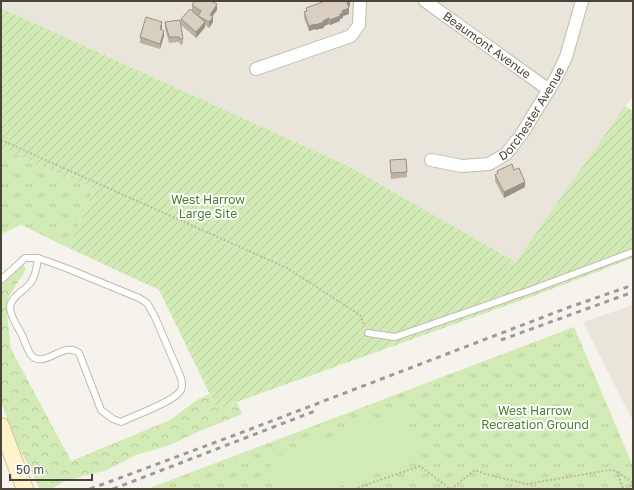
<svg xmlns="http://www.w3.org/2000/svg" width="634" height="490" viewBox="0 0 634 490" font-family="'Golos Text',sans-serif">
	<defs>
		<pattern id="grass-tufts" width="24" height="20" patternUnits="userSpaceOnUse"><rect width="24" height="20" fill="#d2eab5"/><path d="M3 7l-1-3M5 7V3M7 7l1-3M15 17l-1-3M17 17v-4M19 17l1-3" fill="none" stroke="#b6ca9c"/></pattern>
		<pattern id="forest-crowns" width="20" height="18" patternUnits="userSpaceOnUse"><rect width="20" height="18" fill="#d2eab5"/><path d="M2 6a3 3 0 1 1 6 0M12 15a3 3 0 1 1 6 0" fill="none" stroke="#b6ca9c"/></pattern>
		<pattern id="garden-furrows" width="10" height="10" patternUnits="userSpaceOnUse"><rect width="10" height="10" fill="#d2eab5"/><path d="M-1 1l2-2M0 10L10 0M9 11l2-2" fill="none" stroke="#b6ca9c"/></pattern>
	</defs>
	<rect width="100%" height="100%" fill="#f6f3ec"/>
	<!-- residential -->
	<g fill="#eae5da">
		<path d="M1,1H633V96L516,262L348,166L1,8Z"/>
		<path d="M633,305V421L583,322Z"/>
	</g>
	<!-- grass -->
	<g fill="url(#grass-tufts)">
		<path d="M1,148L94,189L69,248L21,225L1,234Z"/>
		<path d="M574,327L633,466V489H147Z"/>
	</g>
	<!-- forest -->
	<path fill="url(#forest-crowns)" d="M23,264L26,269L8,298L7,313L11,349L71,461L170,420L197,400L209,394L217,409L237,402L242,414L200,431L170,445L136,455L107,470L63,482L52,489H40L15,440L1,402V286Z"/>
	<!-- garden -->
	<path fill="url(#garden-furrows)" d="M1,8L348,166L516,262L625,106L633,111V258L539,294L217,409L159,290L69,248L94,189L1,148Z"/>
	<!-- pitch -->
	<path fill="#d2eab5" d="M404,408L421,457L333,489H278L268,459L329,437Z"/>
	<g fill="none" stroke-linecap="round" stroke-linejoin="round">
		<!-- lane casing -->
		<g stroke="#c2bbae" stroke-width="8">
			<g id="lane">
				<path d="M1,280L25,258H38L66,268L139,298L147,303L155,317L181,378C182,382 183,385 181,390C176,401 133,416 121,422L113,419L101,410L79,353C64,340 44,370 31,355C27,349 24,339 21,333C17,326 10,316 10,307C11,296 26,290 31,282C36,275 37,266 38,258"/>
				<path d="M368,333L395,337L531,290L633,252"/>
			</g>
		</g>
		<!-- street casing -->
		<g stroke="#c2bbae" stroke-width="14">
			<g id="street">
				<path id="s1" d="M425,1L549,90"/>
				<path d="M256,69L351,36L359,25L360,1"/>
				<path id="s2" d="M431,160L462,166L489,164L506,154L521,135L556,78L566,57L582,1"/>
			</g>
		</g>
		<!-- secondary casing -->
		<g stroke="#d6c79b" stroke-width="18">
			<path id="secondary" d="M1,426L25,489"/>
		</g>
		<!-- path -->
		<g stroke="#c4b79f" stroke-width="2" stroke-dasharray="2 2" stroke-linecap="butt">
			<path d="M1,140L287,268L360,315L365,326"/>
			<path d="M618,472L633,483"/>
			<path d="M354,489L420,466L450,489"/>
			<path d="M451,489L475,470L485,474L527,484L609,470L617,471L623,489"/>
			<path d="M627,489L633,484"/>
		</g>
		<!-- lane -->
		<use href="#lane" stroke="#fff" stroke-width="6"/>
		<!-- street -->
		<use href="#street" stroke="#fff" stroke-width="12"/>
		<!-- secondary -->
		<use href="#secondary" stroke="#fff3cd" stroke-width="16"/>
		<!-- rail -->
		<g stroke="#9a9a9a" stroke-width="3" stroke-dasharray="5 5" stroke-linecap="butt">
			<path d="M501,340L633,292"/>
			<path d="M90,489L235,435L567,308L633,285"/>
			<path d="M113,489L315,411"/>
		</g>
	</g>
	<!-- wall -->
	<g fill="#bab2a6">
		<path d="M192,5L217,10L212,16L213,22L209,28L205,25V27L196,38L181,25V19L192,10Z"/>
		<path d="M350,6L348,7L349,14L343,16V18L340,19V21L330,25L329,24L324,26V28L315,30V29L309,31L304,18V12H306V8Z"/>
		<path d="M165,22L183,39V44L180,45L179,42L169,43L165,28Z"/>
		<path d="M162,27L161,30L164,36L160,49L140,43V37Z"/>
		<path d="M390,160L407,172V177L391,179Z"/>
		<path d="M514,170L525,187L504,198L495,181V175L497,174V171Z"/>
	</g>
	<!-- shaded-wall -->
	<g fill="#979187">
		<path d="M350,1V6L347,7V2Z"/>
		<path d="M217,4V10L210,20V15Z"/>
		<path d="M349,8V14L343,16V18L340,19V21L330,25V20L340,14L342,11Z"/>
		<path d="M213,17V22L209,28V22Z"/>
		<path d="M329,18V24L324,26V28L315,30V25Z"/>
		<path d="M162,22V27L160,35V29Z"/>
		<path d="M205,22V27L196,38V32Z"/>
		<path d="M315,24V29L309,31V26Z"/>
		<path d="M164,31V36L160,49V44Z"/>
		<path d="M525,182V187L504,198V192Z"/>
	</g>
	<!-- building -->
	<g fill="#d8cfc1" stroke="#979187">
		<path d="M194,1H211L217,4L210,15L213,17L209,22L198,16L201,11L192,5Z"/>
		<path d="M325,1H349L347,2L349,8L342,11L343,13L340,14V16L330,20L329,18L323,21L324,22L315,25V24L309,26L304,12L307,11L306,8Z"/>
		<path d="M190,9L205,22L196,32L181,19Z"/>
		<path d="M146,17L162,22L160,29L164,31L160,44L140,37Z"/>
		<path d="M180,20L183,39H180L179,37H169L165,22Z"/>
		<path d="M406,159L407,172L391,173L390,160Z"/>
		<path d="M512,164L514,170L519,168L525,182L504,192L495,175L498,173L497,171Z"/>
	</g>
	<g text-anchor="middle" stroke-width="4" stroke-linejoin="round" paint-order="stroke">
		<!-- street labels -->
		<g font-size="12" fill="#4b4439" stroke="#fff">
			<text dy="4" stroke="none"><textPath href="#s1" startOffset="76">Beaumont Avenue</textPath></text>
			<text dy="4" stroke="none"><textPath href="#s2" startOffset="126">Dorchester Avenue</textPath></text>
		</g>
		<!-- park labels -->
		<g font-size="12" fill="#4a7f2a" stroke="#fff">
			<text x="208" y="204">West Harrow<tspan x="208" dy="14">Large Site</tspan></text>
			<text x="535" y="415">West Harrow<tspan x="535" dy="14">Recreation Ground</tspan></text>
		</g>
	</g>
	<!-- border -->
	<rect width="634" height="490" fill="none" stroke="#4b4439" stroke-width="4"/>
	<!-- scale -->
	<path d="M10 474v6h82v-6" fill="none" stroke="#4b4439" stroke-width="2"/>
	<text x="16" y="474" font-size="12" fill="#4b4439" stroke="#ffffff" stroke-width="3" paint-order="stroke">50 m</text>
</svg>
